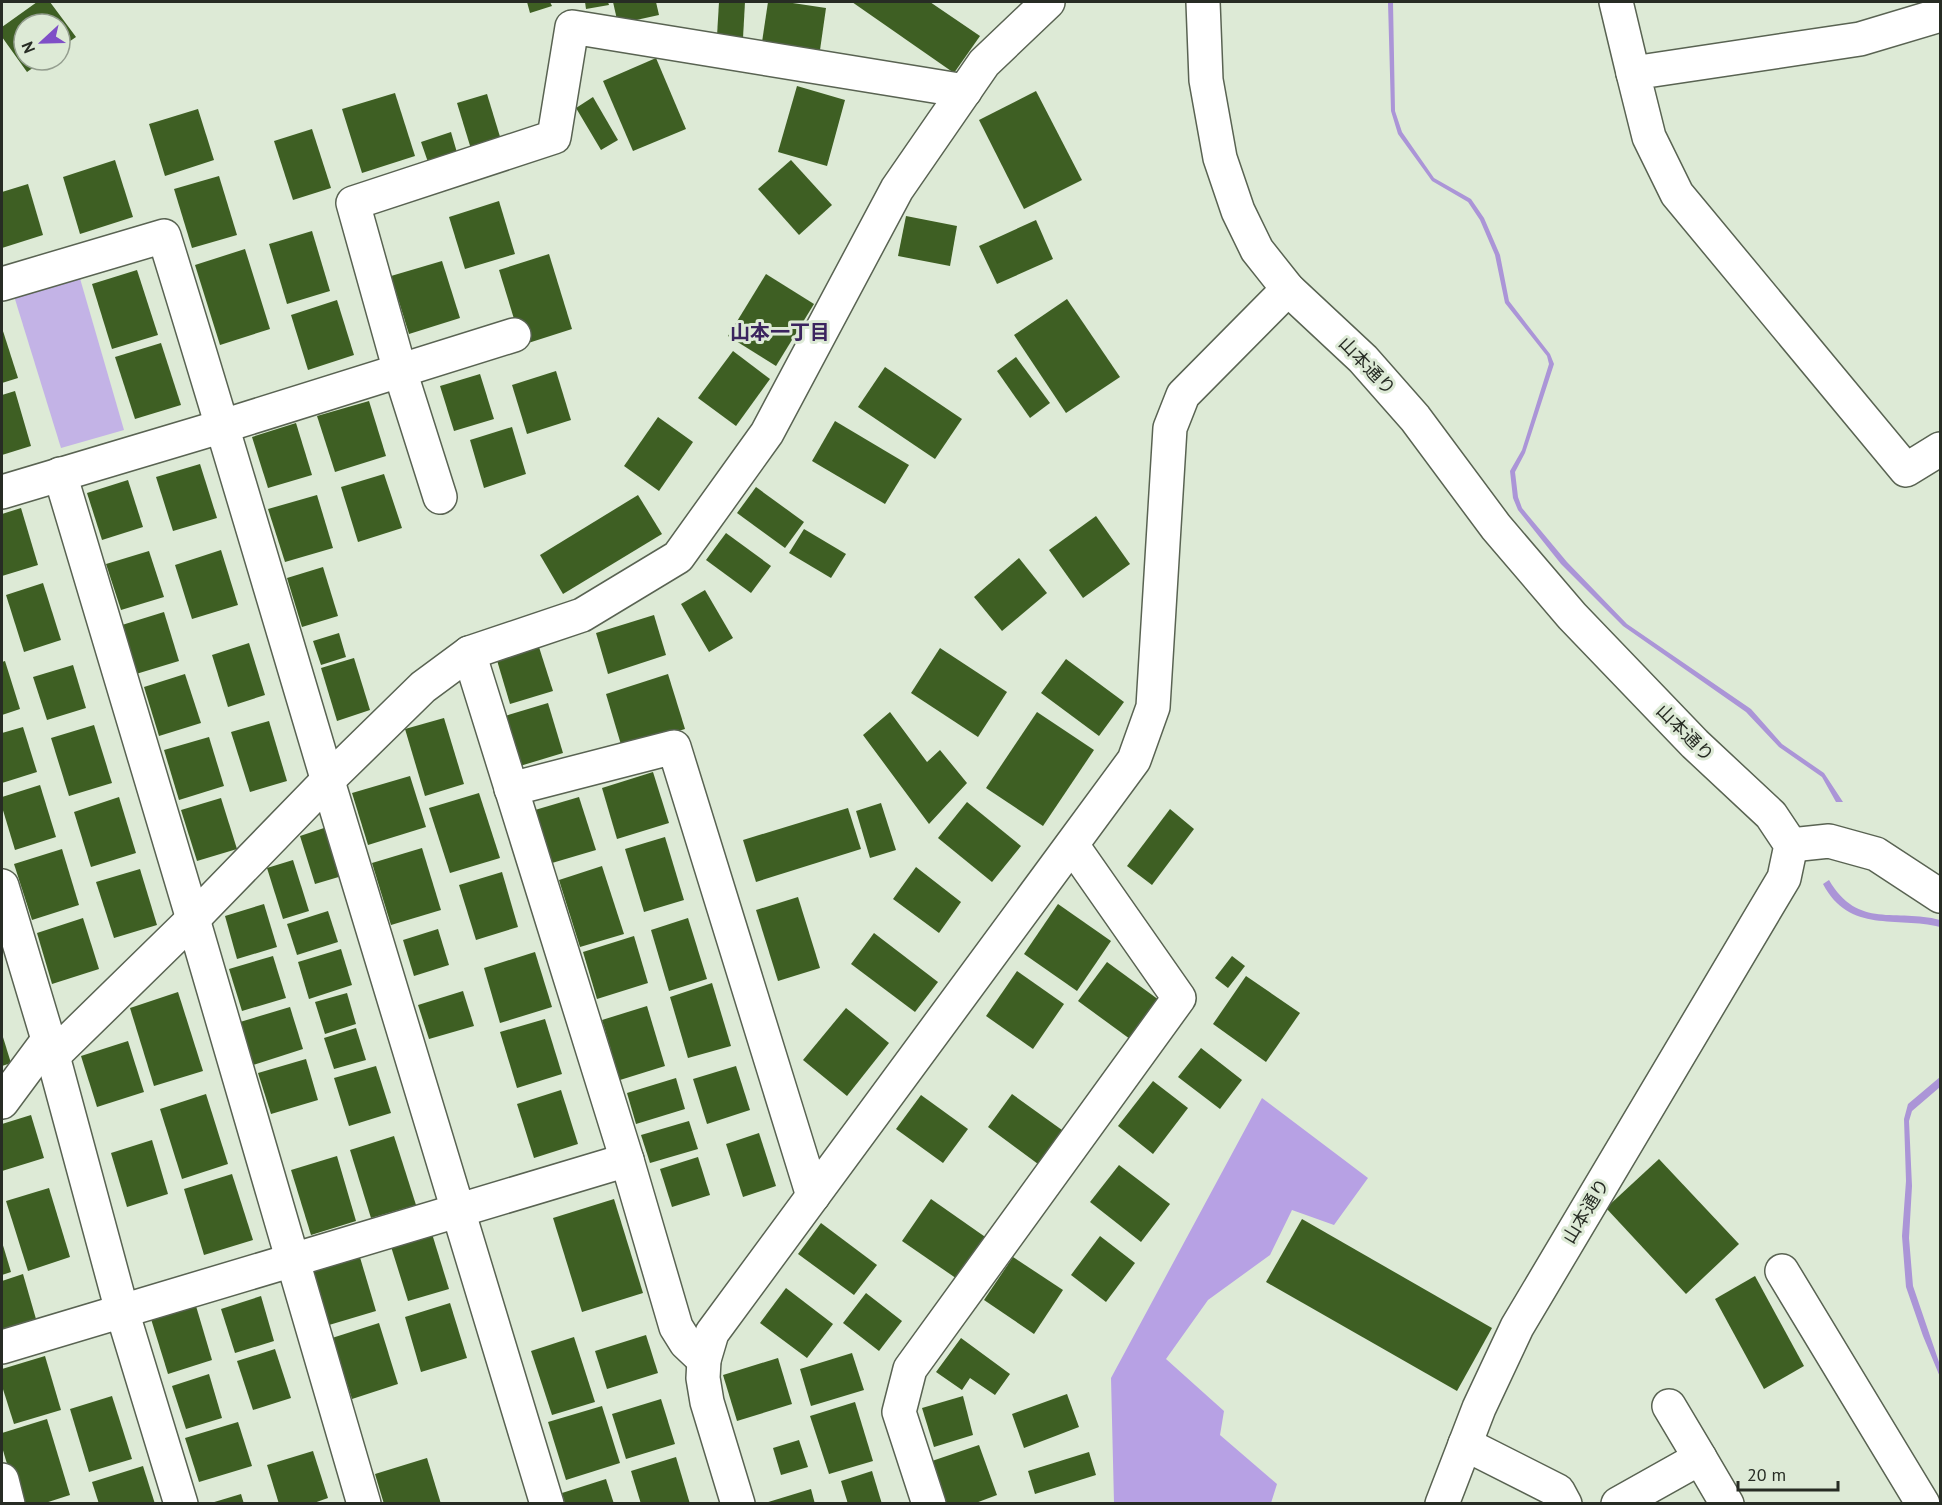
<svg xmlns="http://www.w3.org/2000/svg" width="1942" height="1505" viewBox="0 0 1942 1505" font-family="'PT Sans','Noto Sans JP',sans-serif">
	<rect width="100%" height="100%" fill="#ddead6"/>
	<!-- green -->
	<path fill="#c3b3e6" d="M79,275L124,430L61,448L14,296Z"/>
	<!-- forest -->
	<path fill="#b7a1e4" d="M1262,1098L1368,1178L1334,1225L1292,1210L1270,1255L1208,1300L1166,1359L1224,1411L1220,1435L1277,1484L1271,1503H1114L1111,1378Z"/>
	<!-- water -->
	<g fill="#ab95d7">
		<path d="M1388,2H1393L1395,111L1402,132L1434,178L1471,199L1484,218L1500,255L1509,301L1550,354L1554,364L1525,453L1515,472L1518,497L1522,508L1567,562L1627,624L1751,709L1782,744L1824,773L1843,802H1836L1822,777L1779,747L1746,712L1623,626L1561,564L1518,510L1513,498L1510,471L1522,450L1549,364L1547,356L1505,303L1495,255L1480,220L1468,202L1432,181L1398,134L1391,111Z"/>
		<path d="M1829,880C1858,930 1896,908 1940,920V927C1897,916 1849,934 1823,884Z"/>
		<path d="M1940,1077V1087L1912,1111L1909,1121L1912,1186L1909,1238L1913,1286L1940,1365V1377L1923,1336L1906,1287L1902,1236L1906,1181L1904,1119L1908,1104Z"/>
	</g>
	<!-- building -->
	<g fill="#3e5f23">
		<path d="M37,2H50L76,37L60,48V24H24V60H44L27,72L2,37V27Z"/>
		<path d="M527,2H550L552,6L530,13Z"/>
		<path d="M585,2H608L609,5L586,9Z"/>
		<path d="M613,2H656L659,15L618,24Z"/>
		<path d="M719,2H745L743,38L717,36Z"/>
		<path d="M768,2H786L826,8L820,50L762,42Z"/>
		<path d="M852,2H930L980,36L954,73Z"/>
		<path d="M656,58L686,129L633,151L603,81Z"/>
		<path d="M797,86L845,100L827,166L778,152Z"/>
		<path d="M1036,91L1082,180L1024,209L979,120Z"/>
		<path d="M395,93L415,156L362,173L342,109Z"/>
		<path d="M487,94L501,140L471,149L457,103Z"/>
		<path d="M593,97L618,140L601,150L576,108Z"/>
		<path d="M198,109L214,160L165,176L149,124Z"/>
		<path d="M312,129L331,188L293,200L274,141Z"/>
		<path d="M451,132L458,156L429,165L421,142Z"/>
		<path d="M115,160L133,217L80,234L63,177Z"/>
		<path d="M791,160L832,205L799,235L758,189Z"/>
		<path d="M219,176L237,235L192,248L174,189Z"/>
		<path d="M28,184L43,235L2,248V192Z"/>
		<path d="M499,201L515,254L465,269L449,217Z"/>
		<path d="M906,216L957,226L950,266L898,256Z"/>
		<path d="M1036,220L1053,259L997,284L979,246Z"/>
		<path d="M312,231L330,291L287,304L269,244Z"/>
		<path d="M245,249L270,329L220,345L195,265Z"/>
		<path d="M549,254L572,329L522,345L499,270Z"/>
		<path d="M442,261L460,318L409,334L391,276Z"/>
		<path d="M137,270L158,335L112,349L92,284Z"/>
		<path d="M766,274L814,304L776,366L728,336Z"/>
		<path d="M1067,299L1120,377L1066,413L1014,335Z"/>
		<path d="M337,300L354,355L308,370L291,315Z"/>
		<path d="M2,328L18,378L2,383Z"/>
		<path d="M161,343L181,405L135,419L115,357Z"/>
		<path d="M733,351L770,379L736,426L698,398Z"/>
		<path d="M1016,357L1050,403L1030,418L997,371Z"/>
		<path d="M885,367L962,419L935,459L858,407Z"/>
		<path d="M556,371L571,420L527,434L512,385Z"/>
		<path d="M480,374L494,419L454,431L440,386Z"/>
		<path d="M15,391L31,446L2,455V395Z"/>
		<path d="M369,401L386,456L335,472L317,416Z"/>
		<path d="M658,417L693,442L659,491L624,466Z"/>
		<path d="M835,421L909,465L885,504L812,461Z"/>
		<path d="M296,423L312,475L268,488L252,437Z"/>
		<path d="M512,427L526,474L484,488L470,440Z"/>
		<path d="M200,464L217,518L173,531L156,477Z"/>
		<path d="M384,474L402,528L358,542L341,487Z"/>
		<path d="M128,480L143,527L102,540L87,493Z"/>
		<path d="M756,487L804,522L785,548L737,513Z"/>
		<path d="M317,495L333,548L285,562L268,509Z"/>
		<path d="M638,495L662,534L563,594L540,555Z"/>
		<path d="M21,508L38,565L2,576V514Z"/>
		<path d="M1096,516L1130,564L1083,598L1049,550Z"/>
		<path d="M804,529L846,554L831,578L789,553Z"/>
		<path d="M726,533L771,566L751,593L706,560Z"/>
		<path d="M221,550L238,605L192,619L175,565Z"/>
		<path d="M149,551L164,597L121,610L106,564Z"/>
		<path d="M1019,558L1047,593L1002,631L974,597Z"/>
		<path d="M323,567L338,616L302,627L287,578Z"/>
		<path d="M43,583L61,640L24,652L6,595Z"/>
		<path d="M705,590L733,638L709,652L681,604Z"/>
		<path d="M164,612L179,661L136,674L122,625Z"/>
		<path d="M654,615L666,655L608,674L596,633Z"/>
		<path d="M339,633L346,657L321,665L313,641Z"/>
		<path d="M249,643L265,695L228,707L212,655Z"/>
		<path d="M538,644L553,691L510,704L496,657Z"/>
		<path d="M940,648L1007,692L978,737L911,693Z"/>
		<path d="M354,658L370,710L337,721L321,668Z"/>
		<path d="M1066,659L1124,702L1099,736L1041,693Z"/>
		<path d="M5,661L20,709L2,715V662Z"/>
		<path d="M73,665L86,708L47,720L33,677Z"/>
		<path d="M185,674L201,723L159,736L144,687Z"/>
		<path d="M668,674L685,729L622,748L606,694Z"/>
		<path d="M548,703L563,753L520,766L505,716Z"/>
		<path d="M890,712L927,762L940,750L967,783L929,824L863,735Z"/>
		<path d="M1037,712L1094,750L1043,826L986,788Z"/>
		<path d="M444,718L464,784L425,796L405,729Z"/>
		<path d="M269,721L287,781L250,792L231,732Z"/>
		<path d="M94,725L112,783L69,796L51,738Z"/>
		<path d="M23,727L37,772L2,783V733Z"/>
		<path d="M209,737L224,786L179,800L164,750Z"/>
		<path d="M653,772L669,823L617,839L602,788Z"/>
		<path d="M410,776L426,827L368,845L352,793Z"/>
		<path d="M40,785L56,837L15,850L2,807V797Z"/>
		<path d="M479,793L500,858L450,873L429,808Z"/>
		<path d="M119,797L136,853L91,867L74,812Z"/>
		<path d="M579,797L596,850L552,863L535,810Z"/>
		<path d="M221,798L237,849L197,861L181,810Z"/>
		<path d="M967,802L1021,846L992,882L938,838Z"/>
		<path d="M881,803L896,850L870,858L856,811Z"/>
		<path d="M848,808L861,849L756,882L743,840Z"/>
		<path d="M1170,809L1194,829L1152,885L1127,866Z"/>
		<path d="M327,827L342,876L315,884L300,836Z"/>
		<path d="M665,837L684,900L644,912L625,849Z"/>
		<path d="M422,848L441,910L391,925L372,863Z"/>
		<path d="M62,849L79,905L32,920L14,864Z"/>
		<path d="M293,860L309,911L283,919L267,868Z"/>
		<path d="M602,866L624,934L580,947L559,880Z"/>
		<path d="M916,867L961,902L939,933L893,899Z"/>
		<path d="M140,869L157,925L114,938L96,882Z"/>
		<path d="M502,872L518,927L476,940L459,885Z"/>
		<path d="M798,897L820,968L778,981L756,910Z"/>
		<path d="M264,904L277,947L237,959L225,916Z"/>
		<path d="M1058,904L1111,941L1077,991L1024,954Z"/>
		<path d="M328,911L338,942L297,955L287,924Z"/>
		<path d="M83,918L99,969L52,984L37,933Z"/>
		<path d="M688,918L707,979L669,991L651,930Z"/>
		<path d="M438,929L449,965L414,976L403,940Z"/>
		<path d="M874,933L938,982L915,1012L851,964Z"/>
		<path d="M634,936L648,983L597,999L583,952Z"/>
		<path d="M341,949L352,985L309,999L298,962Z"/>
		<path d="M535,952L552,1007L500,1023L484,968Z"/>
		<path d="M273,956L286,998L242,1011L229,969Z"/>
		<path d="M1232,956L1245,966L1228,988L1215,978Z"/>
		<path d="M1107,962L1159,1000L1130,1039L1078,1001Z"/>
		<path d="M1017,971L1064,1004L1033,1049L986,1016Z"/>
		<path d="M1246,976L1300,1013L1266,1062L1213,1024Z"/>
		<path d="M712,983L731,1046L688,1058L670,997Z"/>
		<path d="M463,991L474,1026L429,1039L418,1005Z"/>
		<path d="M178,992L203,1071L154,1086L130,1008Z"/>
		<path d="M347,993L356,1024L325,1034L315,1002Z"/>
		<path d="M647,1006L665,1066L620,1080L602,1020Z"/>
		<path d="M290,1007L303,1049L253,1065L240,1022Z"/>
		<path d="M846,1008L889,1043L847,1096L803,1060Z"/>
		<path d="M545,1019L562,1074L517,1088L500,1032Z"/>
		<path d="M356,1028L366,1060L334,1069L324,1038Z"/>
		<path d="M2,1034L11,1063L2,1066Z"/>
		<path d="M128,1041L144,1092L97,1107L81,1056Z"/>
		<path d="M1201,1048L1242,1080L1220,1109L1178,1077Z"/>
		<path d="M306,1059L318,1100L271,1114L258,1073Z"/>
		<path d="M376,1066L391,1113L349,1126L334,1078Z"/>
		<path d="M736,1066L750,1110L707,1124L693,1079Z"/>
		<path d="M676,1078L685,1109L636,1124L627,1093Z"/>
		<path d="M1153,1081L1188,1108L1153,1154L1118,1126Z"/>
		<path d="M561,1090L578,1144L534,1158L517,1104Z"/>
		<path d="M206,1094L228,1164L182,1179L160,1109Z"/>
		<path d="M1012,1094L1062,1130L1038,1164L988,1127Z"/>
		<path d="M921,1095L968,1129L943,1163L896,1129Z"/>
		<path d="M31,1115L44,1158L2,1171V1124Z"/>
		<path d="M689,1121L698,1149L650,1163L641,1135Z"/>
		<path d="M759,1133L776,1186L743,1197L726,1144Z"/>
		<path d="M394,1136L416,1205L371,1218L350,1150Z"/>
		<path d="M152,1140L168,1194L127,1207L111,1153Z"/>
		<path d="M337,1156L356,1221L311,1235L291,1170Z"/>
		<path d="M698,1157L710,1195L672,1207L660,1169Z"/>
		<path d="M1659,1159L1739,1244L1686,1294L1606,1208Z"/>
		<path d="M1119,1165L1170,1204L1141,1242L1090,1202Z"/>
		<path d="M232,1174L253,1240L204,1255L184,1189Z"/>
		<path d="M49,1188L70,1257L28,1271L6,1201Z"/>
		<path d="M614,1199L643,1293L582,1312L553,1218Z"/>
		<path d="M931,1199L991,1241L963,1283L902,1241Z"/>
		<path d="M1302,1219L1492,1328L1457,1391L1266,1282Z"/>
		<path d="M821,1223L877,1265L854,1295L798,1254Z"/>
		<path d="M429,1224L449,1289L408,1301L388,1237Z"/>
		<path d="M1100,1236L1135,1263L1106,1302L1071,1275Z"/>
		<path d="M2,1242L11,1272L2,1275Z"/>
		<path d="M359,1254L376,1311L329,1325L312,1269Z"/>
		<path d="M1013,1257L1063,1290L1034,1334L984,1300Z"/>
		<path d="M23,1274L36,1319L2,1330V1281Z"/>
		<path d="M1755,1276L1804,1366L1764,1389L1715,1299Z"/>
		<path d="M786,1288L833,1324L807,1358L760,1323Z"/>
		<path d="M866,1293L902,1321L879,1351L843,1323Z"/>
		<path d="M261,1296L274,1341L235,1353L221,1309Z"/>
		<path d="M450,1303L467,1358L421,1372L405,1317Z"/>
		<path d="M196,1306L212,1360L168,1374L151,1319Z"/>
		<path d="M379,1323L398,1384L352,1399L332,1338Z"/>
		<path d="M646,1335L658,1373L607,1389L595,1351Z"/>
		<path d="M574,1337L595,1402L552,1415L531,1351Z"/>
		<path d="M961,1338L1010,1374L995,1395L970,1378L962,1390L936,1372Z"/>
		<path d="M275,1349L291,1398L253,1410L237,1361Z"/>
		<path d="M852,1353L864,1390L811,1406L800,1369Z"/>
		<path d="M45,1356L61,1410L14,1424L2,1386V1369Z"/>
		<path d="M778,1358L792,1404L737,1421L723,1375Z"/>
		<path d="M209,1374L222,1418L186,1429L172,1386Z"/>
		<path d="M1067,1394L1079,1427L1024,1448L1012,1414Z"/>
		<path d="M112,1396L132,1459L89,1472L70,1409Z"/>
		<path d="M963,1396L973,1435L934,1447L922,1408Z"/>
		<path d="M661,1399L675,1444L626,1459L612,1414Z"/>
		<path d="M855,1402L873,1461L829,1474L810,1416Z"/>
		<path d="M602,1406L620,1463L566,1480L548,1422Z"/>
		<path d="M47,1419L70,1495L42,1504H19L2,1447V1433Z"/>
		<path d="M238,1422L252,1466L199,1482L185,1438Z"/>
		<path d="M799,1440L808,1467L781,1475L773,1448Z"/>
		<path d="M979,1445L997,1495L973,1504H946L932,1461Z"/>
		<path d="M313,1451L328,1498L311,1504H279L267,1465Z"/>
		<path d="M1089,1452L1096,1475L1035,1494L1028,1471Z"/>
		<path d="M676,1457L690,1504H641L631,1471Z"/>
		<path d="M427,1458L441,1504H384L375,1474Z"/>
		<path d="M143,1466L155,1504H99L92,1482Z"/>
		<path d="M872,1471L882,1504H848L841,1481Z"/>
		<path d="M606,1479L614,1504H565L562,1493Z"/>
		<path d="M811,1489L815,1504H766L765,1503Z"/>
		<path d="M241,1494L244,1504H211V1503Z"/>
	</g>
	<g fill="none" stroke-linecap="round" stroke-linejoin="round">
		<!-- minor casing -->
		<g stroke="#596352" stroke-width="36">
			<g id="minor">
				<path d="M1203,2L1206,80L1220,158L1238,211L1257,250L1288,289L1363,359L1415,418L1496,527L1572,616L1695,744L1771,815L1791,845L1784,878L1517,1327L1479,1408L1442,1504"/>
				<path d="M1616,2L1633,73"/>
				<path d="M1940,15L1860,39L1633,73L1649,137L1677,194L1906,470L1940,449"/>
				<path d="M2,284L164,236C220,416 273,597 327,778C399,1020 475,1261 547,1504"/>
				<path d="M60,474L193,919L364,1504"/>
				<path d="M2,492L223,426L514,335"/>
				<path d="M440,497L400,371L353,203L554,137L572,27L965,91"/>
				<path d="M469,653L627,1160L676,1327L686,1343L704,1360"/>
				<path d="M511,789L674,747L813,1196"/>
				<path d="M1791,845L1829,841L1876,854L1940,896"/>
				<path d="M2,886L53,1056L122,1311L181,1504"/>
				<path d="M53,1056L193,919L328,780L423,687L469,653L582,615L678,557L767,433L897,189L984,63L1048,2"/>
				<path d="M2,1102L48,1040"/>
				<path d="M1782,1271L1923,1504"/>
				<path d="M2,1347L627,1160"/>
				<path d="M1465,1444L1558,1491L1565,1504"/>
				<path d="M1700,1458L1727,1504"/>
				<path d="M2,1480L8,1504"/>
				<path d="M738,1504L707,1402L703,1378L704,1360L712,1333L1134,760L1153,707L1170,428L1183,395L1288,289"/>
				<path d="M929,1504L899,1412L910,1369L1179,998L1072,845"/>
				<path d="M1618,1504L1700,1458L1669,1406"/>
			</g>
		</g>
		<!-- minor -->
		<use href="#minor" stroke="#fff" stroke-width="33"/>
	</g>
	<g text-anchor="middle" stroke-width="6" stroke-linejoin="round" paint-order="stroke">
		<!-- street labels -->
		<g font-size="18" fill="#272c24" stroke="#ddead6">
			<text transform="translate(1367 366) rotate(46)" y="6">山本通り</text>
			<text transform="translate(1685 733) rotate(45)" y="6">山本通り</text>
			<text transform="translate(1586 1211) rotate(-59)" y="6">山本通り</text>
		</g>
		<!-- neighbourhood labels -->
		<g font-size="20" font-weight="bold" fill="#3b245e" stroke="#ddead6">
			<text x="780" y="339">山本一丁目</text>
		</g>
	</g>
	<!-- border -->
	<rect width="1942" height="1505" fill="none" stroke="#272c24" stroke-width="6"/>
	<!-- north arrow -->
	<g transform="translate(42 42) rotate(248)"><circle r="28" fill="#ddead6" stroke="#949e8f" stroke-width="1.5"/>
	<path d="M0-4.5L10 22L0 15L-10 22Z" fill="#7f4fc7"/>
	<text y="-9" font-size="16" font-weight="bold" text-anchor="middle" fill="#272c24">N</text>
	</g>
	<!-- scale -->
	<path d="M1738 1481v9h100v-9" fill="none" stroke="#272c24" stroke-width="3"/>
	<text x="1747" y="1481" font-size="18" fill="#272c24" stroke="#ddead6" stroke-width="4.5" paint-order="stroke">20 m</text>
</svg>
